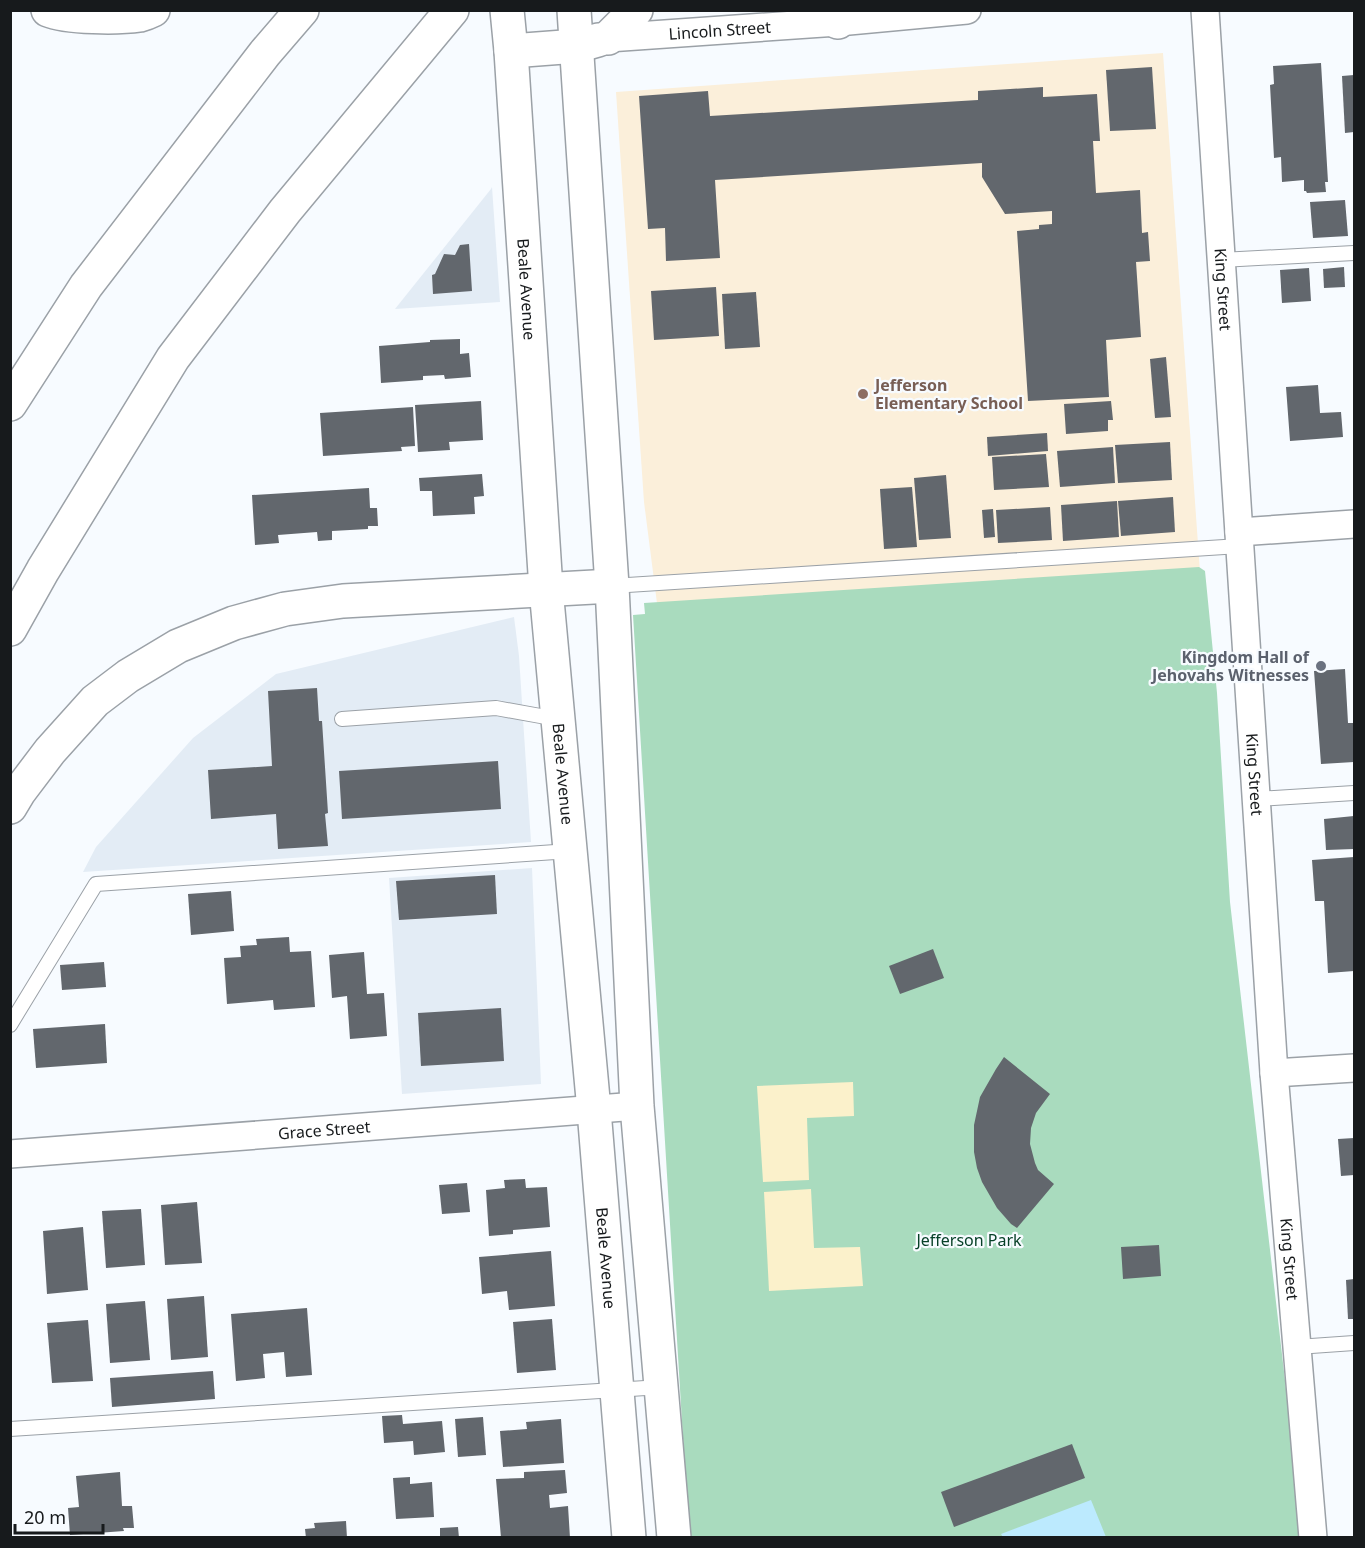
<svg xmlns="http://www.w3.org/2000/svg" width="1365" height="1548" viewBox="0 0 1365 1548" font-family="'Noto Sans',sans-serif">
	<rect width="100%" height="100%" fill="#f7fbff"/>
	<!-- built -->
	<g fill="#e3ecf5">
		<path d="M492,187L500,302L395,309L491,189Z"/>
		<path d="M514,617L519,656L531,842L83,872L96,847L193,738L276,674Z"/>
		<path d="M532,868L541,1084L402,1094L389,878Z"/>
	</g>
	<!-- education -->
	<path fill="#fbefda" d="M1163,53L1200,572L658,611L644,502L616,92Z"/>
	<!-- green -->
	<path fill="#a9dbbe" d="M1199,567L1205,571L1217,693L1230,902L1303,1537H689L633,615L645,614L644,603Z"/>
	<!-- sand -->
	<g fill="#fbf1cb">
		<path d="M853,1082L854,1116L807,1118L809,1180L763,1182L757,1086Z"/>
		<path d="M811,1189L814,1248L860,1247L863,1286L769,1291L764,1192Z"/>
	</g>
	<!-- water -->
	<path fill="#bceafe" d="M1091,1500L1106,1537H1003L1001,1534Z"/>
	<!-- building -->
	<g fill="#62676d">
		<path d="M1321,63L1328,182H1325L1326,192L1307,193L1306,191H1304V180L1282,182L1281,157L1274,158L1270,85L1274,84L1273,66Z"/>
		<path d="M1152,67L1156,129L1110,131L1106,70Z"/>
		<path d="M1354,75V132L1345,133L1342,76Z"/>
		<path d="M1043,87V97L1097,94L1100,141H1093L1096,193L1140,190L1142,233L1148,232L1150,261L1136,262L1141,337L1106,340L1109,397L1028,401L1017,231L1039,229V225L1052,224V211L1005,214L982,177V163L715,180L720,258L666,261L665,228L648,229L639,96L708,91L710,116L978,100V91Z"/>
		<path d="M1345,200L1348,236L1313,238L1310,202Z"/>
		<path d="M469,244L472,291L433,294L432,275L435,274L444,254L455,255L460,245Z"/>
		<path d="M1344,267L1345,287L1324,288L1323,269Z"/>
		<path d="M1309,268L1311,301L1282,303L1280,270Z"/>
		<path d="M716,287L719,336L654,340L651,291Z"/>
		<path d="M756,292L760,347L725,349L722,294Z"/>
		<path d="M460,339V354L469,353L471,377L445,379L444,375L423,376V380L381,383L379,346L430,342V340Z"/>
		<path d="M1166,357L1171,417L1155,418L1150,359Z"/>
		<path d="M1318,385L1320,413L1341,412L1343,437L1290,441L1286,387Z"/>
		<path d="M481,401L483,440L449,442L450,450L418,452L415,405Z"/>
		<path d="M1111,401L1113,420H1108V431L1066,434L1064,404Z"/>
		<path d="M413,407L415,446L401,447L402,451L323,456L320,413Z"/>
		<path d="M1047,433L1048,451L988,456L987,437Z"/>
		<path d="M1170,442L1172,480L1118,483L1115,445Z"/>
		<path d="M1113,447L1115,483L1060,487L1057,451Z"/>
		<path d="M1046,454L1049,487L994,490L992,457Z"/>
		<path d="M482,474L484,496L474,497L475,514L433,516L432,491H420L419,478Z"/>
		<path d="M946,475L951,538L919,540L914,478Z"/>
		<path d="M912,487L917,547L884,549L880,489Z"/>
		<path d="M369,488L370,508H377L378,526H368V529L332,531V540L318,541L317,532L278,535L279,543L255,545L252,495Z"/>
		<path d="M1173,497L1175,532L1121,536L1118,501Z"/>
		<path d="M1117,501L1119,537L1063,541L1061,505Z"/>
		<path d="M1050,507L1052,540L998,543L996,510Z"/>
		<path d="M993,509L995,537L984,538L982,510Z"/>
		<path d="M1345,669L1348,723H1354V762L1321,764L1314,671Z"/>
		<path d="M317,688L319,721H322L328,813L325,814L328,846L278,849L276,814L211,819L208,770L272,766L268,691Z"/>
		<path d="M498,761L501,809L342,819L339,771Z"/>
		<path d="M1354,816V849L1326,850L1324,819Z"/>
		<path d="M1354,857V971L1328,973L1324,901H1315L1312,860Z"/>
		<path d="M495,875L497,914L399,920L396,881Z"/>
		<path d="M231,891L234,931L191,935L188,894Z"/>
		<path d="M289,937L290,952L311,951L315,1007L274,1010L273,1000L227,1004L224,958L241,957L240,946L257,945L256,939Z"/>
		<path d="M933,949L944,978L900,994L889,966Z"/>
		<path d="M364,952L367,994L384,993L387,1036L350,1039L347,996L332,998L329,955Z"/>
		<path d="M104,962L106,987L62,990L60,965Z"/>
		<path d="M501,1008L504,1061L421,1066L418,1013Z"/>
		<path d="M105,1024L107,1063L36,1068L33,1029Z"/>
		<path d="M1004,1057L1050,1094L1036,1113L1031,1128L1030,1144L1035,1163L1038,1170L1054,1184L1017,1228L1011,1224L997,1208L982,1182L977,1168L974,1152V1125L980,1097L996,1069Z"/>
		<path d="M1354,1138V1175L1341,1176L1338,1139Z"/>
		<path d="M525,1179L526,1188L547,1187L550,1227L513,1230V1234L489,1236L486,1190L505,1188L504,1180Z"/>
		<path d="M467,1183L470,1212L442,1214L439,1185Z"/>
		<path d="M197,1202L202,1263L165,1265L161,1205Z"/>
		<path d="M141,1209L145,1265L106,1268L102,1211Z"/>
		<path d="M83,1227L88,1290L47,1294L43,1231Z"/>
		<path d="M1159,1245L1161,1276L1123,1279L1121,1247Z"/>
		<path d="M551,1251L555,1306L509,1310L507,1291L482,1294L479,1257Z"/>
		<path d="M1354,1279V1319H1348L1346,1280Z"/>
		<path d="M204,1296L208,1357L171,1360L167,1299Z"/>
		<path d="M145,1301L150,1360L110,1363L106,1304Z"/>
		<path d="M307,1308L312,1375L286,1377L284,1352L263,1354L265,1378L236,1381L231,1314Z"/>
		<path d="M552,1319L556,1370L517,1373L513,1322Z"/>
		<path d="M88,1320L93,1381L52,1383L47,1323Z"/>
		<path d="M213,1371L215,1399L112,1407L110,1378Z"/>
		<path d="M402,1415L403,1424L442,1421L445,1452L414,1455L413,1441L384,1443L382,1416Z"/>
		<path d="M483,1417L486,1455L458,1457L455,1419Z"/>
		<path d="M561,1419L564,1463L503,1467L500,1431L527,1429L526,1422Z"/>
		<path d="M1072,1444L1085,1478L954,1527L941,1492Z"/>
		<path d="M565,1470L567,1493L549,1495L550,1508L568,1506L570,1538H501L496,1479L524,1478V1472Z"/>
		<path d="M120,1472L122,1506H132L134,1528H123L124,1531L70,1535L68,1508L79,1507L76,1476Z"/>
		<path d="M410,1477V1484L432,1482L434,1517L396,1519L393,1478Z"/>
		<path d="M346,1521L347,1538H306L305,1529L315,1528L314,1523Z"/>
		<path d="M458,1527L459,1538H440V1528Z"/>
	</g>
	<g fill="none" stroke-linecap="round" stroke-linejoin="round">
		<!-- lane casing -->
		<g stroke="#9ba1a7" stroke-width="16">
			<g id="lane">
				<path d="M1221,260L1354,253"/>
				<path d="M612,586L1240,546"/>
				<path d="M342,719L496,708L557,719"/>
				<path d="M1256,799L1354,793"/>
				<path d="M10,1025L96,884L570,851"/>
				<path d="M1297,1347L1354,1343"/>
				<path d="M10,1429L661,1387"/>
			</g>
		</g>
		<!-- street casing -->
		<g stroke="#9ba1a7" stroke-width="30">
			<g id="street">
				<path id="s1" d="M1205,10L1274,1073L1313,1538"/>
				<path id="s2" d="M608,38L838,22L967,10"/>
				<path d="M1239,532L1354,524"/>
				<path d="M1274,1073L1354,1068"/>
				<path id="s3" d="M10,1154L637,1106"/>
			</g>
		</g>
		<!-- secondary casing -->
		<g stroke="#9ba1a7" stroke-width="36">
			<g id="secondary">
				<path id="s4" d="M507,10L511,51L546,589L594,1110L629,1538"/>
				<path d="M574,10L612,586L637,1106L674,1538"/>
				<path d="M511,51L577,46L598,40"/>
			</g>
		</g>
		<!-- highway casing -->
		<g stroke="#9ba1a7" stroke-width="36">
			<g id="highway">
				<path d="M48,10C67,18 119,18 140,15C144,14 149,12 153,10"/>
				<path d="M813,10L838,22"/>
				<path d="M608,38L636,10"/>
				<path d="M10,404L86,286L265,53L302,10"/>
				<path d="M10,629L43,570L173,358L285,211L452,10"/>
				<path d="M10,807L19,792L50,751L95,701L128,676L178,646L234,623L285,609L343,601L612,586"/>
			</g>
		</g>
		<!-- lane -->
		<use href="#lane" stroke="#fff" stroke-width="14"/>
		<!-- street -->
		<use href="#street" stroke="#fff" stroke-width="27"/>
		<!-- secondary -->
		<use href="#secondary" stroke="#fff" stroke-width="33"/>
		<!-- highway -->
		<use href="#highway" stroke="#fff" stroke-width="33"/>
	</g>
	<!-- markers -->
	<circle fill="#8d6e63" stroke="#f7fbff" stroke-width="2" cx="863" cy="394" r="6"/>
	<circle fill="#6b7280" stroke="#f7fbff" stroke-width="2" cx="1321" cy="666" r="6"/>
	<g text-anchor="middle" stroke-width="4.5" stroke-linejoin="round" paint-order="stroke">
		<!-- street labels -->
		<g font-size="16" fill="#171a1c" stroke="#f7fbff">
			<text dy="6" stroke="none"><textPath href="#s2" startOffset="112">Lincoln Street</textPath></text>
			<text dy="6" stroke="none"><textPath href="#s1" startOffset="280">King Street</textPath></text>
			<text dy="6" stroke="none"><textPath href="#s4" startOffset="280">Beale Avenue</textPath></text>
			<text dy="6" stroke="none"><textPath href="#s4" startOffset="766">Beale Avenue</textPath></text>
			<text dy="6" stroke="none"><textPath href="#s1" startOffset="766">King Street</textPath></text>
			<text dy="6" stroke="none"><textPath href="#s3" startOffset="315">Grace Street</textPath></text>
			<text dy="6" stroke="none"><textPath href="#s4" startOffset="1252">Beale Avenue</textPath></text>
			<text dy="6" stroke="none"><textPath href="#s1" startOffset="1252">King Street</textPath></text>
		</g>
		<!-- education labels -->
		<g font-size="16" font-weight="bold" fill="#785e54" stroke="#f7fbff" text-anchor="start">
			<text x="875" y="391">Jefferson<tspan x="875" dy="18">Elementary School</tspan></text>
		</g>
		<!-- worship labels -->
		<g font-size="16" font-weight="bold" fill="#5b616d" stroke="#f7fbff" text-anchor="end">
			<text x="1309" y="663">Kingdom Hall of<tspan x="1309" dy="18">Jehovahs Witnesses</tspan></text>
		</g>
		<!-- park labels -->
		<g font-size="16" fill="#074128" stroke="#f7fbff">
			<text x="969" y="1246">Jefferson Park</text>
		</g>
	</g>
	<!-- border -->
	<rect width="1365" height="1548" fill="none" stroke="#171a1c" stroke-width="24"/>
	<!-- scale -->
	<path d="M15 1524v9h88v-9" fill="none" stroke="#171a1c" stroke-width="3"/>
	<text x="24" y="1524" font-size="18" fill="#171a1c" stroke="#f7fbff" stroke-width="4.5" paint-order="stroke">20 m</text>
</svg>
